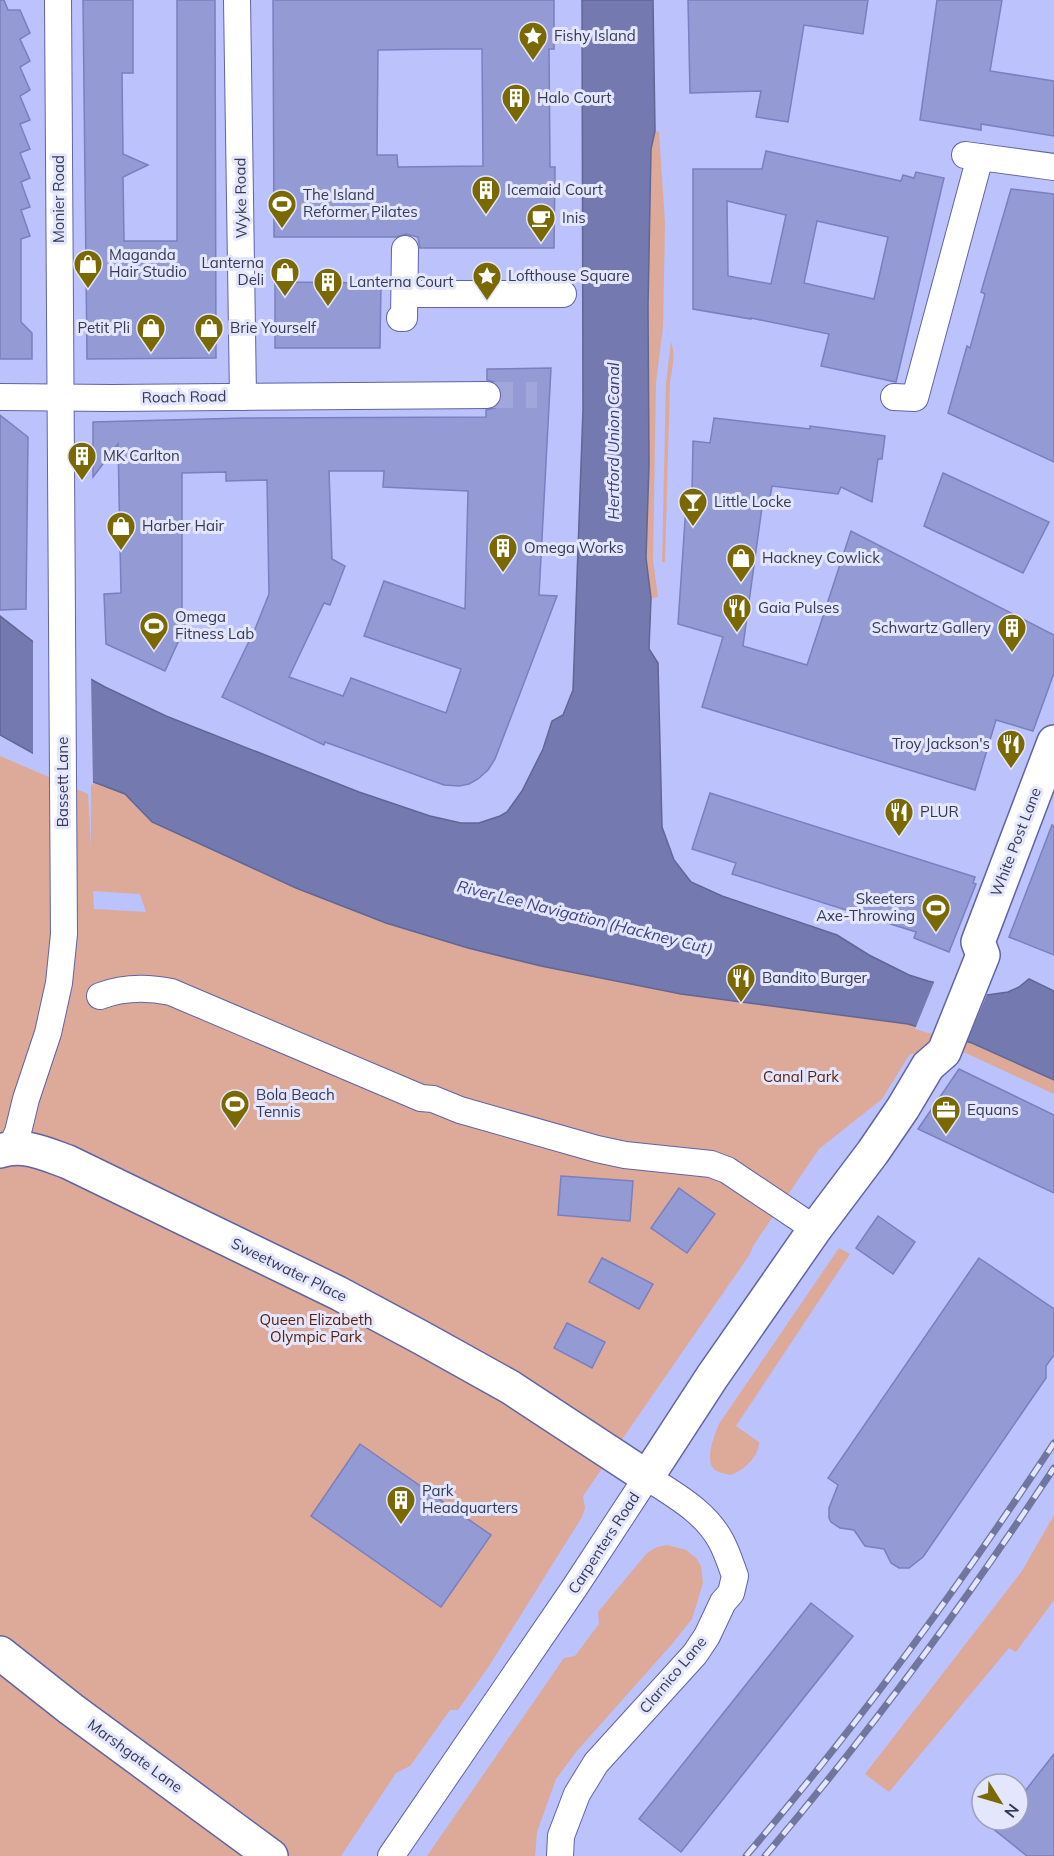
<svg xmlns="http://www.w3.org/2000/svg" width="1054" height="1856" viewBox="0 0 1054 1856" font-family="Mulish,sans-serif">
	<rect width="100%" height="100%" fill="#bcc2fb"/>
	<!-- green -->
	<g fill="#dda998" fill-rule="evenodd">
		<path d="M655,131L659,132L665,223L663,327L656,382L653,559L658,597L651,598L646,558L649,465L648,306L651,149Z"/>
		<path d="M671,342C676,355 672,369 670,382L665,562H662L666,383Z"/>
		<path d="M0,756L88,794L91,848V781L125,794L152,822L681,994L908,1024L972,1043L1054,1080V1094L966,1053L910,1054L882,1099L819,1149L753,1246L750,1254L583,1496L585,1508L582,1517L489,1666L458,1710H450L410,1766L396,1773L341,1856H0ZM93,891L140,894L146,912L94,909Z"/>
		<path d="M839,1248L850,1254L736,1426L759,1442C759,1457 744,1470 731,1475C726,1474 716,1472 713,1468C705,1458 715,1434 719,1424Z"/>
		<path d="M1054,1515V1600L1016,1652L1009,1648L889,1792L865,1774L1022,1571Z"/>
		<path d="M667,1545L686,1550L696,1558L701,1566L703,1583L692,1619L672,1644L576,1752L556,1779L537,1832L535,1856H427L564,1658L575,1656L599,1624L598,1612L647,1553L657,1547Z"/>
	</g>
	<!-- water -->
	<path fill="#7479b0" stroke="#616695" stroke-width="1.5" d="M582,0H653L655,131L651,149L648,306L649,465L646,558L651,598L649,649L658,663L662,827L674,860L691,882L722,896L837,935L869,955L909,975L928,981L987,995L1008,992L1019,987L1029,979L1054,991V1080L972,1043L908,1024L681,994L541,966L468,948L386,923L296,888L152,822L125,794L65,771L0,735V616L58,661L105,687L166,716L359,792L430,816L461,823H479L500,816L507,812L522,791L543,749L552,721L563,715L573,690L583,409Z"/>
	<!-- pier -->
	<g fill="#bcc2fb">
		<path d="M33,638L59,658L91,675L93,785L64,773L33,756Z"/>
		<path d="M935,980L988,992L966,1044L915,1029Z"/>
	</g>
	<!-- building -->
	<g fill="#949ad3" stroke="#797fc0" stroke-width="1.5" fill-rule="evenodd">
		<path d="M0,0H4L8,10H20L30,33L20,39L30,61L20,67L30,90L20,96L30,120L20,124L30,149L20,153L30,178L21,182L30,207L21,210L30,236L21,239V322L32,333V359H0Z"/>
		<path d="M83,0H133V73H122L123,154L148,165L123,177L124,241H177V0H215L216,358L87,359Z"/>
		<path d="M273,0H554V49H549L550,167H555L554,248H420L418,237L406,234L397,237H274ZM446,49H482L483,166L398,167L397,155H377L378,50Z"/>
		<path d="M688,0H868L863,34L804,25L788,122L756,117L761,91L690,93Z"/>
		<path d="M937,0H1002L990,71L1054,81V136L981,124V130L920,120Z"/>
		<path d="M766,151L901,181L903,175L914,178L916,172L944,178L896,382L821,366L829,334L751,318V319L693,309V169H762ZM727,201L786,215L771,284L728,276ZM817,221L888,237L874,299L804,283Z"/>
		<path d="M1011,189L1054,194V462L948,413L967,346L970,348L985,294L981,292Z"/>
		<path d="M275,282L381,283L380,348H275Z"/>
		<path d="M551,368L539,595L557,596L495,759L488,770L478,779L469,784L459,786L444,785L325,742L324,745L222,697L255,629L269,594L267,480L226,481V472L182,473V617L188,620L165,671L106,644L104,594L121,593L118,444L93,477V422L244,418L486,417V410L495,408L500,403L502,395L500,387L494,382L487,380V369ZM329,471H384L383,487L468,491L465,609L384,581L364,636L461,669L446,713L351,678L343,696L289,677L324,603L330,605L345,566L332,559Z"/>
		<path d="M0,415L28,437L26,609L0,610Z"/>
		<path d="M714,418L810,429V426L885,436L882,459H878L872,502L841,487L838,494L772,486L768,508L762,507L743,646L807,665L851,531L1054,635V673L1033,731L996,720L975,790L702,707L723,637L678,624L687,491L692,492L693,441L710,443Z"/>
		<path d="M943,473L1049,522L1023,573L924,526Z"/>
		<path d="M710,793L975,877L973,883L976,884L949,952L914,938L916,932L732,874L736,863L692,849Z"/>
		<path d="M1052,825L1054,826V955L1009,937Z"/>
		<path d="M959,1069L1054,1115V1193L918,1129Z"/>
		<path d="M561,1176L633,1181L630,1221L558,1215Z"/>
		<path d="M679,1188L715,1214L687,1253L651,1228Z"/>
		<path d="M878,1216L915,1242L893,1274L856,1248Z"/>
		<path d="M602,1258L653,1284L639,1309L589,1282Z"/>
		<path d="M979,1258L1054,1309V1355L1046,1366V1378L923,1557L909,1568H899L891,1563L884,1549L865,1546L854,1530L840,1528L831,1522L829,1518V1508L838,1485L828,1478Z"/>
		<path d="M567,1323L605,1342L592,1368L554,1348Z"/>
		<path d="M360,1444L491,1535L441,1607L311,1516Z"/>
		<path d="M811,1603L853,1636L681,1852L639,1819Z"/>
		<path d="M1054,1754V1856H1027L982,1820H1018V1800Z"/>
	</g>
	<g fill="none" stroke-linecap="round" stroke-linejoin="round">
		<!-- street-tunnel -->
		<path stroke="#a1a7da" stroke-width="26" stroke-dasharray="26 13" stroke-linecap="butt" d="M487,395H537"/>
		<!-- street casing -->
		<g stroke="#6064a4" stroke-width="28">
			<g id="street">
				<path d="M237,0L243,397"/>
				<path d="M965,155L1054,167"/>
				<path d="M405,294H563"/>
				<path d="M400,318H404L405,249"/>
				<path d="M0,397L112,398L487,395"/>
				<path d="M894,397L915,398L980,157"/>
				<path d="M100,996C124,987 147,987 171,992L421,1098L433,1099L460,1110L597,1149L625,1155L711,1164L727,1170L815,1229"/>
				<path d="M11,1147L18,1132L26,1099L48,1033L59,983L64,934L58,0"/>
				<path d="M391,1856L575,1587L647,1477C674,1495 705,1511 721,1541C727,1552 731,1565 735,1576L731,1593L723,1602L707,1636L695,1654L596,1763L577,1794L561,1836L560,1856"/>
			</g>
		</g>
		<!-- secondary casing -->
		<g stroke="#6064a4" stroke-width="36">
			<g id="secondary">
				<path d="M0,1151C23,1143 46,1154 68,1162L338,1293L422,1338L510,1387L647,1477L712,1377L815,1229L873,1152L903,1108L928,1066L944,1052L983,955L978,942L1054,742"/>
				<path d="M0,1653L71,1709L271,1856"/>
			</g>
		</g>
		<!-- street -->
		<use href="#street" stroke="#fff" stroke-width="26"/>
		<!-- secondary -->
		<use href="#secondary" stroke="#fff" stroke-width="33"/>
		<!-- rail casing -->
		<g stroke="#71769f" stroke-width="7">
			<g id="rail">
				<path d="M746,1856C858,1725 959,1587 1054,1443"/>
				<path d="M765,1856C870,1732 965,1603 1054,1468"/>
			</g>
		</g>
		<!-- rail -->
		<use href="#rail" stroke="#e3e6fc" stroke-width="4.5" stroke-dasharray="14" stroke-linecap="butt"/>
	</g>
	<!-- icons -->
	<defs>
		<g id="sight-pin" transform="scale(1.5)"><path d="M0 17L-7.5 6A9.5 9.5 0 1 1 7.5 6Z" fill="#796900" stroke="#e3e6fc"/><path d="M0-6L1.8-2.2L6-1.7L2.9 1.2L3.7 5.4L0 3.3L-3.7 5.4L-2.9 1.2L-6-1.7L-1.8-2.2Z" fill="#fff"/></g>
		<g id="building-pin" transform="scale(1.5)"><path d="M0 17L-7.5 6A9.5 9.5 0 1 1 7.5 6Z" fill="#796900" stroke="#e3e6fc"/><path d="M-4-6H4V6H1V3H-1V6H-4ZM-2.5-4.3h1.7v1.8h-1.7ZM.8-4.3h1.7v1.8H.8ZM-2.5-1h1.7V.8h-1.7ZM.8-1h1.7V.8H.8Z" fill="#fff"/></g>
		<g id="stadium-pin" transform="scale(1.5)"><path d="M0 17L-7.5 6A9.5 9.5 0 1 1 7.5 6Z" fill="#796900" stroke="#e3e6fc"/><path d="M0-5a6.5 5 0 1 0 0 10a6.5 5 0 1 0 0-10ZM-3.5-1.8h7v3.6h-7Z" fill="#fff"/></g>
		<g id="cafe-pin" transform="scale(1.5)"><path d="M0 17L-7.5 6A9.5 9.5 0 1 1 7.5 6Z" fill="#796900" stroke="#e3e6fc"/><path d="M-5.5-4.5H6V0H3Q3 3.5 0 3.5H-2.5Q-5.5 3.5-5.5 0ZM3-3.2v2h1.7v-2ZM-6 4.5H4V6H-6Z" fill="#fff"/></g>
		<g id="shop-pin" transform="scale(1.5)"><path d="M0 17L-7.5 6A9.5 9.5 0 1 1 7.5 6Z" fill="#796900" stroke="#e3e6fc"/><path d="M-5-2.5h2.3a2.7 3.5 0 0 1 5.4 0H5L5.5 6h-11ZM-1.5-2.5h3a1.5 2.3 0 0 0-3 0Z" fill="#fff"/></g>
		<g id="bar-pin" transform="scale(1.5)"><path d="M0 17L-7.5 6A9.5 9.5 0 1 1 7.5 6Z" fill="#796900" stroke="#e3e6fc"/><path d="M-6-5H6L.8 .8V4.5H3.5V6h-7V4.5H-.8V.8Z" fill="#fff"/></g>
		<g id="restaurant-pin" transform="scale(1.5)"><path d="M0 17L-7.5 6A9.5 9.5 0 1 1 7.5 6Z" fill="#796900" stroke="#e3e6fc"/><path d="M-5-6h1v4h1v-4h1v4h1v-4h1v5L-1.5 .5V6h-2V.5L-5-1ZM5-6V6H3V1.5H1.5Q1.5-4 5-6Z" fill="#fff"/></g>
		<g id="office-pin" transform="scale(1.5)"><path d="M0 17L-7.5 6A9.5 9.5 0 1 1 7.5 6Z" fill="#796900" stroke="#e3e6fc"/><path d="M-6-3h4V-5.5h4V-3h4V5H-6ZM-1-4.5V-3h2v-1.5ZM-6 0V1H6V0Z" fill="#fff"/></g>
	</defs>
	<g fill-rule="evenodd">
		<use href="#sight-pin" x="533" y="36"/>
		<use href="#building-pin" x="516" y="98"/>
		<use href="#building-pin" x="486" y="190"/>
		<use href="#stadium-pin" x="282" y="204"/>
		<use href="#cafe-pin" x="541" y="218"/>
		<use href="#shop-pin" x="88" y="264"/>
		<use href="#shop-pin" x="285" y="272"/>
		<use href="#sight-pin" x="487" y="276"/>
		<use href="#building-pin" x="328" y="282"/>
		<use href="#shop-pin" x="151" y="328"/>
		<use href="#shop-pin" x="209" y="328"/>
		<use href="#building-pin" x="82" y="456"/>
		<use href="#bar-pin" x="693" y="502"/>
		<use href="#shop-pin" x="121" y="526"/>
		<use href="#building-pin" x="503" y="548"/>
		<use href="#shop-pin" x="741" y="558"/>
		<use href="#restaurant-pin" x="737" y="608"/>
		<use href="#stadium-pin" x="154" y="626"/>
		<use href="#building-pin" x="1012" y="628"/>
		<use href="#restaurant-pin" x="1011" y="744"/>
		<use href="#restaurant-pin" x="899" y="812"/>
		<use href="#stadium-pin" x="936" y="908"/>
		<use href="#restaurant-pin" x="741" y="978"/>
		<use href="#stadium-pin" x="235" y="1104"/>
		<use href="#office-pin" x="946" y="1110"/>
		<use href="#building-pin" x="401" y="1500"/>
	</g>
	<g text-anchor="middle" stroke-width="6" stroke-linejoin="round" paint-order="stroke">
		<!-- poi labels -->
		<g font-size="15" fill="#363955" stroke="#e3e6fc" text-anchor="start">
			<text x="554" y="41">Fishy Island</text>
			<text x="537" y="103">Halo Court</text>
			<text x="507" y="195">Icemaid Court</text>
			<text x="303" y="200">The Island<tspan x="303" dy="17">Reformer Pilates</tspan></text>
			<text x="562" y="223">Inis</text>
			<text x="109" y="260">Maganda<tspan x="109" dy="17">Hair Studio</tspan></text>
			<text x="264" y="268" text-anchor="end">Lanterna<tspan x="264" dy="17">Deli</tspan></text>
			<text x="508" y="281">Lofthouse Square</text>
			<text x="349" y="287">Lanterna Court</text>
			<text x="130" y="333" text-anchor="end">Petit Pli</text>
			<text x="230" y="333">Brie Yourself</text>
			<text x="103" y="461">MK Carlton</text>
			<text x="714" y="507">Little Locke</text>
			<text x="142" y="531">Harber Hair</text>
			<text x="524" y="553">Omega Works</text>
			<text x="762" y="563">Hackney Cowlick</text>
			<text x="758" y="613">Gaia Pulses</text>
			<text x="175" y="622">Omega<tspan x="175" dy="17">Fitness Lab</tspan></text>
			<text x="991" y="633" text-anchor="end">Schwartz Gallery</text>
			<text x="990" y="749" text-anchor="end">Troy Jackson's</text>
			<text x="920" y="817">PLUR</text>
			<text x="915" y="904" text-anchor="end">Skeeters<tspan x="915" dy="17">Axe-Throwing</tspan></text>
			<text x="762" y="983">Bandito Burger</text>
			<text x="256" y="1100">Bola Beach<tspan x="256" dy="17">Tennis</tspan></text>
			<text x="967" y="1115">Equans</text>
			<text x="422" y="1496">Park<tspan x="422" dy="17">Headquarters</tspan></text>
		</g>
		<!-- street labels -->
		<g font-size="15" fill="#363955" stroke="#e3e6fc">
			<text transform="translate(241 198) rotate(-91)" y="5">Wyke Road</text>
			<text transform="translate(59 199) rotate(-90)" y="5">Monier Road</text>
			<text transform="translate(184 397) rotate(-1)" y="5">Roach Road</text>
			<text transform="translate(63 782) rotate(-90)" y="5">Bassett Lane</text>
			<text transform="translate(1016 842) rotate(-69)" y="5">White Post Lane</text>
			<text transform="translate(289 1270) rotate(26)" y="5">Sweetwater Place</text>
			<text transform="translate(604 1543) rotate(-57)" y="5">Carpenters Road</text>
			<text transform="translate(673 1675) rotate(-50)" y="5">Clarnico Lane</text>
			<text transform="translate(135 1756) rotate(36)" y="5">Marshgate Lane</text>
		</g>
		<!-- park labels -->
		<g font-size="15" fill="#581f09" stroke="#e3e6fc">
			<text x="801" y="1082">Canal Park</text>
			<text x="316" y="1325">Queen Elizabeth<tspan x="316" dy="17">Olympic Park</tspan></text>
		</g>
		<!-- water labels -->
		<g font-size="16" font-style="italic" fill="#3d3e83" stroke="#e3e6fc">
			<text transform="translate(613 441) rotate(-90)" y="6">Hertford Union Canal</text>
			<text transform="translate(585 917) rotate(14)" y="6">River Lee Navigation (Hackney Cut)</text>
		</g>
	</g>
	<!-- north arrow -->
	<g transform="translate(1000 1802) rotate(127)"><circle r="28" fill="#e3e6fc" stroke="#9ea1b9" stroke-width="1.5"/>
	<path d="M0-4.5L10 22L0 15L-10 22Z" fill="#796900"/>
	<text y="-9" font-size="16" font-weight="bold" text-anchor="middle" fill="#363955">N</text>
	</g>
</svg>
